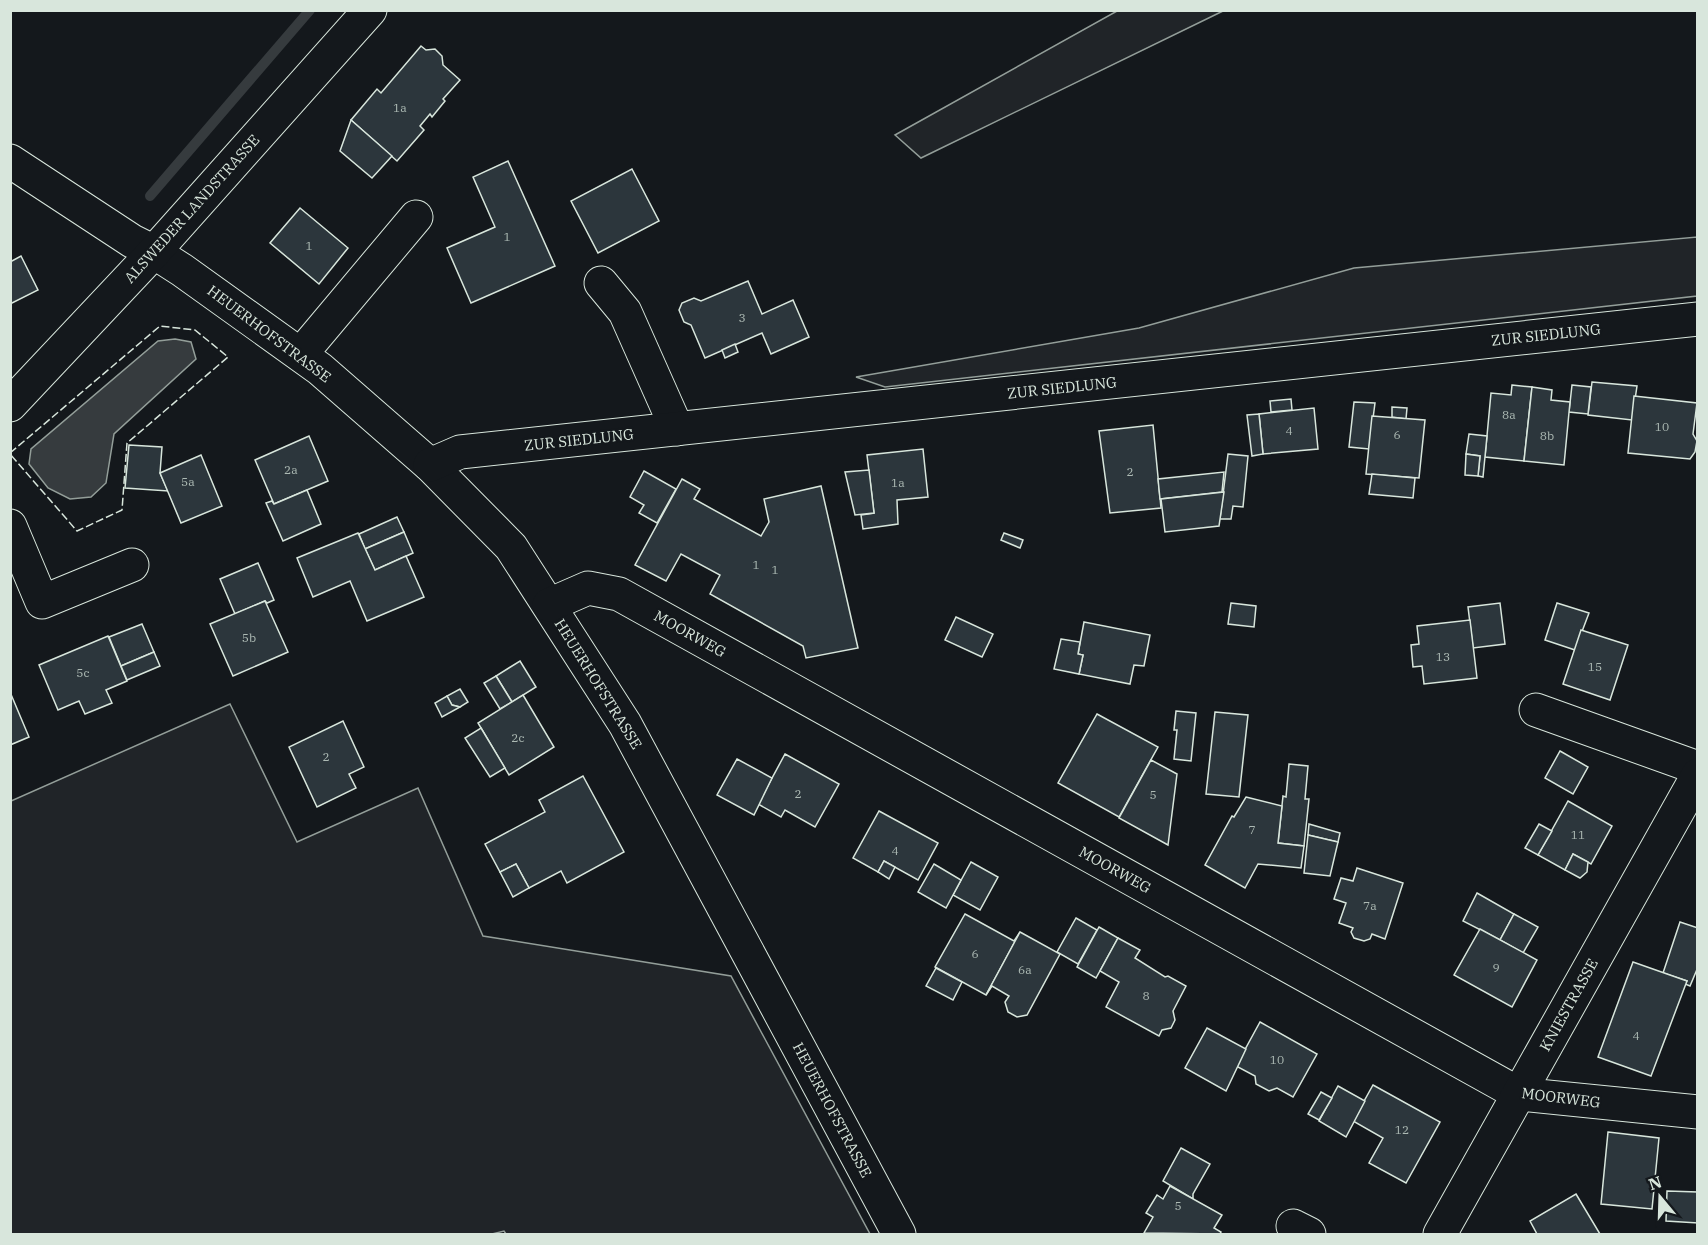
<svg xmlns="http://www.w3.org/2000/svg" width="1708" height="1245" viewBox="0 0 1708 1245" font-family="'IBM Plex Serif',serif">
	<rect width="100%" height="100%" fill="#14181c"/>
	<!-- green -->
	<g fill="#202428" stroke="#939e99" stroke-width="1.5">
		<path d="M1117,11H1223L921,158L895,135Z"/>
		<path d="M1697,237V296L885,387L856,377L1139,328L1354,268Z"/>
		<path d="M230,704L297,842L418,788L483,936L731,976L870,1234H506L504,1231L492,1234H11V801Z"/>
	</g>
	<!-- water -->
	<path fill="#363b3e" stroke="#939e99" stroke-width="1.5" d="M175,339L191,342L196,359L114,434L106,483L91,497L70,499L48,488L29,464L31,449L158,341Z"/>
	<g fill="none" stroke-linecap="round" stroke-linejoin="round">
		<!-- stream -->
		<path stroke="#363b3e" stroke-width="10" d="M150,196L310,10"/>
	</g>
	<!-- building -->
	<g fill="#2c363c" stroke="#d8e6dc" stroke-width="1.5">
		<path d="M421,46L426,50L435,49L442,56L443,65L460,80L443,99L445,101L432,117L430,114L420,126L424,130L397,161L351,120L377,89L381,93Z"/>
		<path d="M351,120L392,156L372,178L340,151Z"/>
		<path d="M508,161L555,266L471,303L447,248L495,227L473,177Z"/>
		<path d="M632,169L659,221L598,253L571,201Z"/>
		<path d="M300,208L348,248L319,284L270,243Z"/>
		<path d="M21,256L38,290L10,304V262Z"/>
		<path d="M748,281L762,314L793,300L809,337L771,354L762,333L705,358L691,325L684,322L679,310L682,303L694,298L701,301Z"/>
		<path d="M735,344L738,352L725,358L722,350Z"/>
		<path d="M1592,382L1637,386L1632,420L1588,415Z"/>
		<path d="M1512,385L1532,387L1524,461L1485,457L1491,393L1511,395Z"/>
		<path d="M1572,385L1591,387L1588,414L1569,412Z"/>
		<path d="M1532,387L1552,390L1551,400L1570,402L1564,465L1524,461Z"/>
		<path d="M1634,396L1697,403L1693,434L1697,441L1695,452L1690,459L1628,453Z"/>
		<path d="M1291,399L1292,410L1271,412L1270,401Z"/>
		<path d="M1354,402L1375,403L1369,449L1349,447Z"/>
		<path d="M1392,407L1407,408L1406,419L1392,417Z"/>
		<path d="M1314,408L1318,449L1263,454L1259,414Z"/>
		<path d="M1259,414L1263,454L1252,456L1247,415Z"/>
		<path d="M1372,416L1425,420L1419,478L1366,474Z"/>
		<path d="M1153,425L1161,508L1110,513L1099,431Z"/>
		<path d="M1469,434L1487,436L1483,477L1478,476L1480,456L1466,454Z"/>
		<path d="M309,436L328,481L274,504L255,460Z"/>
		<path d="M129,445L162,447L160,473L168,491L125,488Z"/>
		<path d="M923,449L928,497L897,500L898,524L863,529L861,515L874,513L867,455Z"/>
		<path d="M1228,454L1248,456L1243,507L1233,506L1231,519H1220Z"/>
		<path d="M1466,454L1480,456L1478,476L1465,475Z"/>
		<path d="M201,455L222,506L181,523L160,473Z"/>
		<path d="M869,470L874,513L855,515L845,472Z"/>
		<path d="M644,471L676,489L657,523L639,513L644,505L630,497Z"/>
		<path d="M1224,472L1222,492L1160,499L1158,479Z"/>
		<path d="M1372,474L1415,478L1413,498L1369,494Z"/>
		<path d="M682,479L700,489L694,499L761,536L769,522L764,499L821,486L858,648L806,658L803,646L710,594L720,575L681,554L666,581L635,565Z"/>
		<path d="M307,490L321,524L283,541L266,503L272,501L274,504Z"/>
		<path d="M1224,492L1219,526L1165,532L1161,499Z"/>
		<path d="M397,517L404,532L365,549L359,534Z"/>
		<path d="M404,532L413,553L375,570L365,549Z"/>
		<path d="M358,533L375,570L406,556L424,597L367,621L350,581L313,597L297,558Z"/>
		<path d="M1004,533L1023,540L1020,548L1001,540Z"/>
		<path d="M258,563L274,600L267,603L265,601L235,614L220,579Z"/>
		<path d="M265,601L288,652L233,676L210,624Z"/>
		<path d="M1231,603L1256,606L1254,627L1228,624Z"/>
		<path d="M1500,603L1505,644L1473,648L1468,607Z"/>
		<path d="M1557,603L1589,613L1575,650L1545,640Z"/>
		<path d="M956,617L993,634L982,657L945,640Z"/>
		<path d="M1470,620L1477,678L1424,684L1422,666L1413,667L1411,645L1419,644L1417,626Z"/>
		<path d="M1084,622L1150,635L1144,666L1134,665L1130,684L1079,674L1083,655L1078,654Z"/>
		<path d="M142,624L154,652L121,666L109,637Z"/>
		<path d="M1581,630L1628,645L1610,700L1563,684Z"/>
		<path d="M108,636L127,681L106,690L112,703L85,714L79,701L58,710L39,665Z"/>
		<path d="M1061,639L1080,642L1078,654L1083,655L1079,674L1054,669Z"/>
		<path d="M154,652L160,666L127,680L121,666Z"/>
		<path d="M520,661L536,687L512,702L496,676Z"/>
		<path d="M496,676L512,702L500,709L484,683Z"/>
		<path d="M460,689L468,702L460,707L452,705L447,696Z"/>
		<path d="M10,692L29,737L10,745Z"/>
		<path d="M523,695L554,747L509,775L478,723Z"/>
		<path d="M447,696L452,705L460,707L442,717L435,703Z"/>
		<path d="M1176,711L1196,713L1191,761L1174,759L1177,730H1174Z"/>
		<path d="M1215,712L1248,715L1239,797L1206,794Z"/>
		<path d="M1097,714L1158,747L1119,817L1058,783Z"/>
		<path d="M343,721L364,767L349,774L356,788L317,807L289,747Z"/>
		<path d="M481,728L505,768L490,777L465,738Z"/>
		<path d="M1560,751L1588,767L1573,794L1545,778Z"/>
		<path d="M785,754L839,784L815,827L785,810L781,817L758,804Z"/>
		<path d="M737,759L772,778L754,815L717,795Z"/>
		<path d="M1151,760L1177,774L1168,845L1119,818Z"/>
		<path d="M1289,764L1308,766L1305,799H1309L1304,846L1278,843L1283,796L1286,797Z"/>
		<path d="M583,776L624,852L567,883L561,871L529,888L516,864L500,872L485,844L545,812L539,800Z"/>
		<path d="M1246,797L1282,806L1278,843L1304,846L1301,868L1258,864L1245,888L1205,865L1232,816L1234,817Z"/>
		<path d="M1568,801L1612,826L1591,864L1573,854L1565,870L1538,855Z"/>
		<path d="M879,811L938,843L918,880L884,861L878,872L853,858Z"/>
		<path d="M1309,824L1340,833L1338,842L1308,835Z"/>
		<path d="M1539,824L1552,831L1538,855L1525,848Z"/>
		<path d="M1308,835L1338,842L1330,876L1304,873Z"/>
		<path d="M1573,854L1588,862L1587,872L1580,878L1565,870Z"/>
		<path d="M884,861L895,867L889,879L878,872Z"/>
		<path d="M971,862L998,877L980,910L953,895Z"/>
		<path d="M516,864L529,888L513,897L500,872Z"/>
		<path d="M934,864L961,880L946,908L918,892Z"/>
		<path d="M1357,868L1403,883L1385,939L1372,934L1370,939L1364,941L1354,938L1351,932L1353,928L1339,923L1346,903L1334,899L1341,878L1353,881Z"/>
		<path d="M1477,893L1514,914L1500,940L1463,921Z"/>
		<path d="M965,914L1014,941L1020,932L986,995L935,967Z"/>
		<path d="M1514,914L1538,927L1523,953L1500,940Z"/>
		<path d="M1076,918L1097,930L1078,964L1057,952Z"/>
		<path d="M1680,922L1698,928V967L1690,986L1685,984L1687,981L1663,973Z"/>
		<path d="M1099,927L1118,938L1096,978L1077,967Z"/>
		<path d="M1480,929L1537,960L1512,1007L1454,975Z"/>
		<path d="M1020,932L1060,954L1027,1015L1017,1017L1008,1012L1005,1002L1009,996L992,986L986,995Z"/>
		<path d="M1118,938L1140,950L1135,958L1165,977L1168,976L1186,986L1173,1011L1175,1020L1171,1028L1162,1030L1159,1036L1106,1007L1119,982L1100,971Z"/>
		<path d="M1633,962L1687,981L1651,1076L1598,1057Z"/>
		<path d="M936,968L962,982L953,1000L926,986Z"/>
		<path d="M1260,1022L1317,1054L1293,1097L1277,1088L1269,1091L1256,1084L1255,1076L1236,1066Z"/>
		<path d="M1207,1028L1246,1049L1226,1091L1185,1068Z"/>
		<path d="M1373,1085L1440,1122L1406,1183L1369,1163L1383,1138L1353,1121Z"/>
		<path d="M1338,1086L1365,1101L1346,1137L1319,1121Z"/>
		<path d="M1321,1092L1332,1098L1319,1120L1308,1114Z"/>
		<path d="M1608,1132L1659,1138L1652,1209L1601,1204Z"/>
		<path d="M1181,1148L1210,1164L1193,1194V1199L1163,1181Z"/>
		<path d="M1170,1186L1222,1215L1214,1228L1221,1232L1220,1234L1144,1233L1153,1217L1146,1213L1157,1195L1163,1199Z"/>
		<path d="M1667,1191L1698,1192V1223L1666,1221Z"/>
		<path d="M1576,1194L1600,1234H1537L1530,1221Z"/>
	</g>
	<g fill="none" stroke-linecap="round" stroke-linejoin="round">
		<!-- minor casing -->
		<g stroke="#d8e6dc" stroke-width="35">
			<g id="minor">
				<path d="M10,161L132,241L154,252L182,270L320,369L430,465L511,547L625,724L899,1234"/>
				<path d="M601,283L625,312L677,429"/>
				<path d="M301,354L416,217"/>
				<path d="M10,405L154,252L370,10"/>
				<path d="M430,465L460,452L1698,319"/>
				<path d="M10,526L42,602L132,565"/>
				<path d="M549,605L588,588L619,594L1519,1094L1698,1112"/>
				<path d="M1536,710L1698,768"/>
				<path d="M1293,1226L1309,1234"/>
				<path d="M1440,1234L1698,775"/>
			</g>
		</g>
		<!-- minor -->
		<use href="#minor" stroke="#14181c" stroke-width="33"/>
		<!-- fence -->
		<path stroke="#d8e6dc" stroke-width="1.5" stroke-dasharray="8 3" stroke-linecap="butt" d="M10,453L160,326L195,330L228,357L127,443L122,510L77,531L10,454"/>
	</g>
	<g text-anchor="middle" stroke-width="4.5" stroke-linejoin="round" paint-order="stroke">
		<!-- number labels -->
		<g font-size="12" fill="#adbab4">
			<text x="400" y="112">1a</text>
			<text x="507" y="241">1</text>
			<text x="309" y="250">1</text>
			<text x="742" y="322">3</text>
			<text x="1509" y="419">8a</text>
			<text x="1662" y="431">10</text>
			<text x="1289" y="435">4</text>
			<text x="1397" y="439">6</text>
			<text x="1547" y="440">8b</text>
			<text x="291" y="474">2a</text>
			<text x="1130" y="476">2</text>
			<text x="188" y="486">5a</text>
			<text x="898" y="487">1a</text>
			<text x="756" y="569">1</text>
			<text x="775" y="574">1</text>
			<text x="249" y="642">5b</text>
			<text x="1443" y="661">13</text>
			<text x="1595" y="671">15</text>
			<text x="83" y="677">5c</text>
			<text x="518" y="742">2c</text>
			<text x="326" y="761">2</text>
			<text x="798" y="798">2</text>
			<text x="1153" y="799">5</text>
			<text x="1252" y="834">7</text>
			<text x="1578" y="839">11</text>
			<text x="895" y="855">4</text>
			<text x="1370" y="910">7a</text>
			<text x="975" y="958">6</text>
			<text x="1496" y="972">9</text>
			<text x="1025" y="974">6a</text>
			<text x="1146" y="1000">8</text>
			<text x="1636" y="1040">4</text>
			<text x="1277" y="1064">10</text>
			<text x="1402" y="1134">12</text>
			<text x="1178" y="1210">5</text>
		</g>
		<!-- street labels -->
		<g font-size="15" fill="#d8e6dc" stroke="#14181c">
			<text transform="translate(192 209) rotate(-48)" y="5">ALSWEDER LANDSTRASSE</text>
			<text transform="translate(269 334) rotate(37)" y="5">HEUERHOFSTRASSE</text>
			<text transform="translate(1546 335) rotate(-6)" y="5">ZUR SIEDLUNG</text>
			<text transform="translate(1062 388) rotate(-6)" y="5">ZUR SIEDLUNG</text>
			<text transform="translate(579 440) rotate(-6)" y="5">ZUR SIEDLUNG</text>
			<text transform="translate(690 634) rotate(29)" y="5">MOORWEG</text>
			<text transform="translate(598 684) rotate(58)" y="5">HEUERHOFSTRASSE</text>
			<text transform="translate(1115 870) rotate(29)" y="5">MOORWEG</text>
			<text transform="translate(1569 1005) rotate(-61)" y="5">KNIESTRASSE</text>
			<text transform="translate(1561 1098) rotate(7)" y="5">MOORWEG</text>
			<text transform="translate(832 1110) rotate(62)" y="5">HEUERHOFSTRASSE</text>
		</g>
	</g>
	<!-- border -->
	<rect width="1708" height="1245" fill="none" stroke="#d8e6dc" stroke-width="24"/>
	<!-- north arrow -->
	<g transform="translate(1660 1197) rotate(341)" stroke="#14181c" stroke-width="4.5" paint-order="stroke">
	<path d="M0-4.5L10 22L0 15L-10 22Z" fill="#d8e6dc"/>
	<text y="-9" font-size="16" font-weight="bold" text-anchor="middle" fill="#d8e6dc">N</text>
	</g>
</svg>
